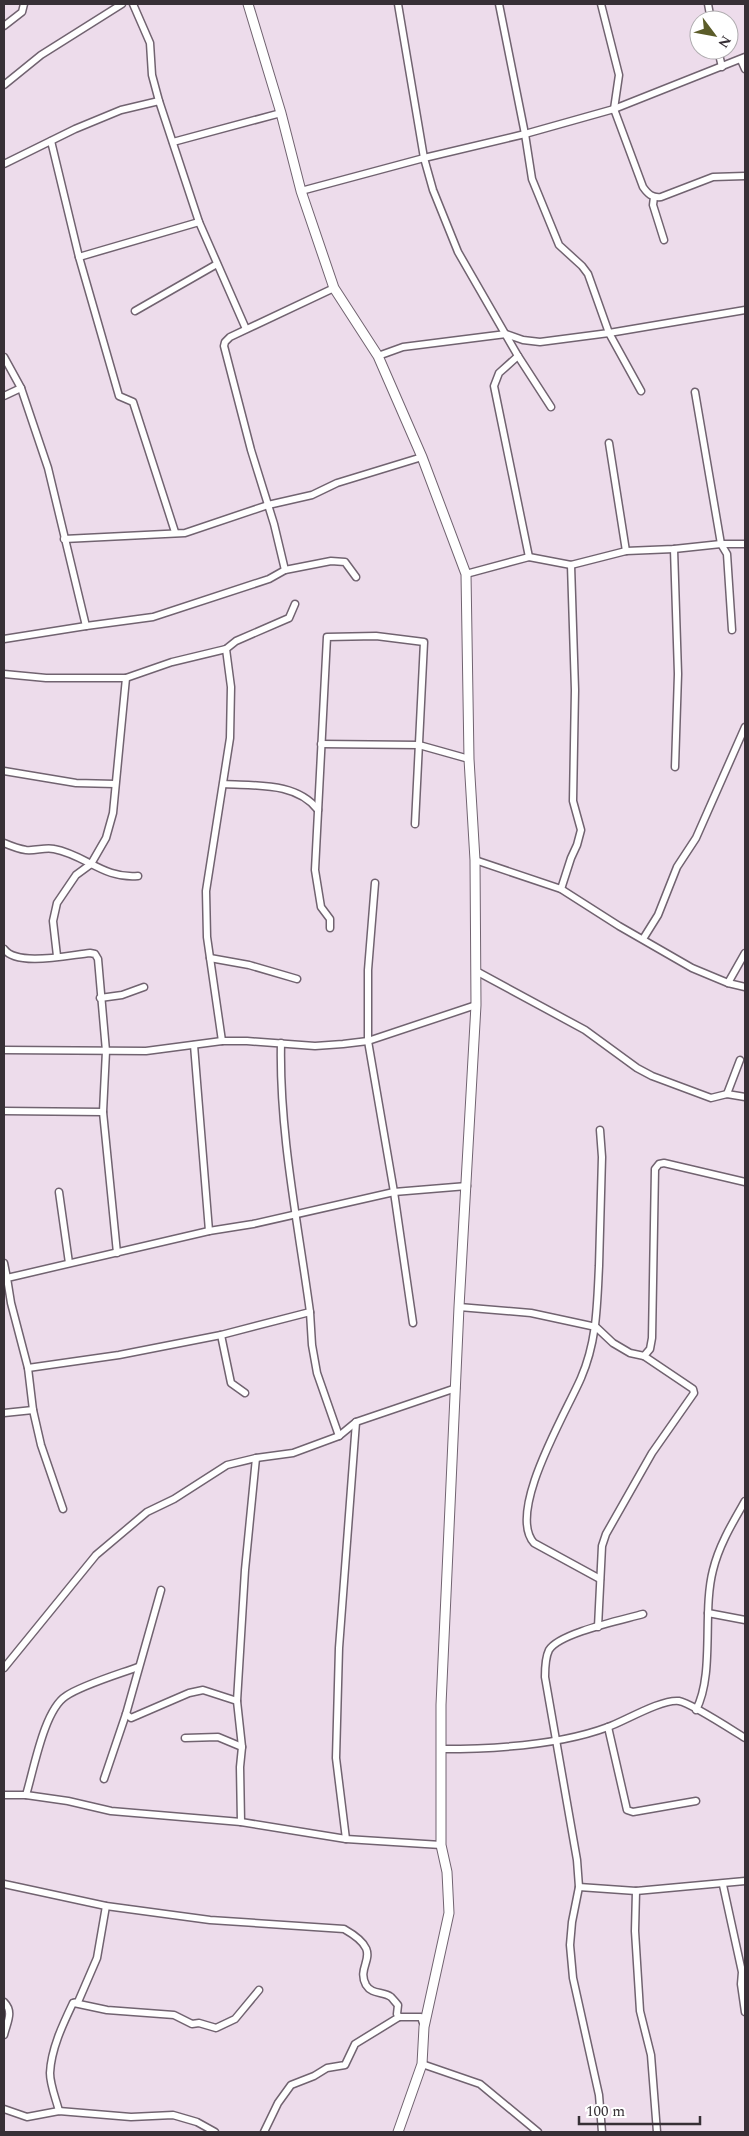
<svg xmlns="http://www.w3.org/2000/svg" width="749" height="2136" viewBox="0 0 749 2136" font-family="Spectral,serif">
	<rect width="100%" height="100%" fill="#eddceb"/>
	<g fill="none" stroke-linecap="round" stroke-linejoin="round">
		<!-- street casing -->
		<g stroke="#716370" stroke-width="9">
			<g id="street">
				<path d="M133,4L150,43L152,75L159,101L199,222L246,329"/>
				<path d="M398,4L424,158L433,190L458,252L518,356L551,407"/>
				<path d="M499,4L525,134L532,179L559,245L582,266L588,274L609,333L641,391"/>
				<path d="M601,4L619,75L614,109L643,187C648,194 652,198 661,197L713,177L745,176"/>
				<path d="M708,4L711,20"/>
				<path d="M4,26L22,12L24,4"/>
				<path d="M718,50L722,67"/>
				<path d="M741,60L745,69"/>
				<path d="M4,85L41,55L122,4"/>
				<path d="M51,141L79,257L119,396L133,402L175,532"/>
				<path d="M173,142L281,113"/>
				<path d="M4,164L75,129L121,110L159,101"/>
				<path d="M301,191L424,158L525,134L614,109L745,57"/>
				<path d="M654,197L653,205L664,240"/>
				<path d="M79,257L199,222"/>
				<path d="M135,311L217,264"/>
				<path d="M378,356L403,347L506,334L523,340L540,342L609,333L745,310"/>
				<path d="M518,356L499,373L494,386L529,557"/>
				<path d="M4,357L21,388L48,468L86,626"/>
				<path d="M695,392L721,544L727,554L732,630"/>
				<path d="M4,396L21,388"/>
				<path d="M609,443L626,551"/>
				<path d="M64,539L185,533L268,505L312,495L337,483L422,457"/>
				<path d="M674,549L678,674L675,767"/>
				<path d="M285,570L274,524L251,450L224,346L225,342L230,337L334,288"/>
				<path d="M466,574L529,557L571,565L626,551L674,549L721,544H745"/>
				<path d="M4,639L86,626L153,617L269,579L285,570L331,561L345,562L356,577"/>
				<path d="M4,674L46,678H126L172,662L226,649L236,641L289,618L295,604"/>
				<path d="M321,744L419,745L469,759"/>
				<path d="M4,771L76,783L115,784"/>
				<path d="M224,784C256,786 297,782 318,810"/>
				<path d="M4,843C11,846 19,849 26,850C36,851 45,847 54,849C86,855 103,879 138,876"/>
				<path d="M475,860L561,889L619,926L692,968L728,983L745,987"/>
				<path d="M375,883L368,970V1041L394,1192L413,1323"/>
				<path d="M561,889L571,858L577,845L581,830L573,801L575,690L571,565"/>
				<path d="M330,928V919L321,907L315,870L327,637L376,636L424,642L415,824"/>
				<path d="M643,939L658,915L677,867L696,838L745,727"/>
				<path d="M4,949C17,967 69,955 90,953L95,954L98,959L106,1051L103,1112L117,1253"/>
				<path d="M57,956L53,921L57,903L76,875L91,864L106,838L113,813L126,678"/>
				<path d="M210,958L249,965L297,979"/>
				<path d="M476,971L585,1030L637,1068L652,1076L711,1098L727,1094L745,1097"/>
				<path d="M728,983L745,953"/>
				<path d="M100,998L122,995L144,987"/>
				<path d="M222,1041L207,937L206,891L230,738L231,687L226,649"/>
				<path d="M194,1045L209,1231"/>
				<path d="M4,1050L146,1051L222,1041H247L315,1046L343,1044L368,1041L476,1005"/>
				<path d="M727,1094L740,1060"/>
				<path d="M4,1111L103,1112"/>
				<path d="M600,1130L602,1157C601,1193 600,1230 599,1266C597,1306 597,1341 581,1378C567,1411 506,1512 534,1543L600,1579"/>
				<path d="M59,1192L69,1263"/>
				<path d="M4,1263L7,1278"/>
				<path d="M459,1307L531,1313L596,1327L613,1343L630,1353L644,1356L650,1349L652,1338L655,1169L659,1164L664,1163L745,1182"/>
				<path d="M310,1312L312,1345L317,1373L339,1436"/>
				<path d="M221,1335L231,1383L245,1393"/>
				<path d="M28,1368L119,1355L221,1335L310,1312C298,1223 279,1132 281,1043"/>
				<path d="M4,1413L33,1410"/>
				<path d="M63,1509L41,1445L33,1410L28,1368L11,1303L7,1278L209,1231L253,1224L394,1192L467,1186"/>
				<path d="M708,1613L745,1620"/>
				<path d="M598,1627L602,1546L606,1534L652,1453L694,1393L693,1389L644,1356"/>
				<path d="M4,1668L96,1555L147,1512L174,1499L227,1465L256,1458L293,1453L339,1436L356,1422L456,1388"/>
				<path d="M696,1710C715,1674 702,1612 713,1570C719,1545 733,1522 745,1501"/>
				<path d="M126,1714L131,1718L189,1693L203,1690L237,1701"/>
				<path d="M608,1727L627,1810L633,1812L696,1801"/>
				<path d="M185,1738L218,1737L242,1747"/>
				<path d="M442,1749C493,1749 560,1745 608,1727C625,1721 661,1699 679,1701C691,1703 732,1730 745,1738"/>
				<path d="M104,1779L126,1714L161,1590"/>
				<path d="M4,1795H26L68,1801L111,1811L241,1822L346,1839L441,1845"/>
				<path d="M26,1795C34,1769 44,1710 66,1696C82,1685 119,1674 138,1667"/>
				<path d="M241,1822L240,1767L242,1747L237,1701L245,1570L256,1458"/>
				<path d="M346,1839L336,1758L339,1648L356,1422"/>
				<path d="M4,1884L106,1906L210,1920L344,1929C388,1954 354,1963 366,1985C372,1995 383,1991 391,1997C393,1999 396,2003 398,2005L397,2014L399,2017L355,2044L345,2065L327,2068L314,2076L291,2085L278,2103L264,2132"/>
				<path d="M723,1885L742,1972L741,1984L745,2012"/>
				<path d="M579,1887L636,1891L745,1881"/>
				<path d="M636,1891L635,1931L640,2011L651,2055L657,2132"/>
				<path d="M4,2002C14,2012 7,2022 4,2035"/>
				<path d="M74,2003L107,2010L174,2015L192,2024L199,2023L216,2028L235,2019L259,1990"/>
				<path d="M399,2017H421L424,2026"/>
				<path d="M422,2064L480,2084L538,2132"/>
				<path d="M4,2109L27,2117L59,2111L131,2117L173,2115L197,2122L215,2132"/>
				<path d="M59,2111C56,2099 50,2085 50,2073C51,2049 63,2024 73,2003L78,2002L97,1958L106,1906"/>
				<path d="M602,2132L599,2095L573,1978L570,1945L572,1922L579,1887L577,1860L545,1677C545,1668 545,1658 549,1650C559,1633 622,1620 643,1614"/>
			</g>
		</g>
		<!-- secondary casing -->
		<g stroke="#716370" stroke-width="11">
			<path id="secondary" d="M248,4L281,113L301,191L334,288L378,356L422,457L466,574L469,759L475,860L476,1005L459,1307L441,1705V1845L447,1872L449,1913L424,2027L422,2064L398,2132"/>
		</g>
		<!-- street -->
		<use href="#street" stroke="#fff" stroke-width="6"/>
		<!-- secondary -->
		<use href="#secondary" stroke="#fff" stroke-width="9"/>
	</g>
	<!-- border -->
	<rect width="749" height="2136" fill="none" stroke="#373036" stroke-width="10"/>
	<!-- north arrow -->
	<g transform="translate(714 35) rotate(122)"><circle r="24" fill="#ffffff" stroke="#afacaf"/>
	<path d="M0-4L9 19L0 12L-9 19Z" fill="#5b5c29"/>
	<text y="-8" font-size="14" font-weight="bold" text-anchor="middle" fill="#373036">N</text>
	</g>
	<!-- scale -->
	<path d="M579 2116v8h121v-8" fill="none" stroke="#373036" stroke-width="2.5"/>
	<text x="586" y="2116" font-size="15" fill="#373036" stroke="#ffffff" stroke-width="4" paint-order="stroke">100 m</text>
</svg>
